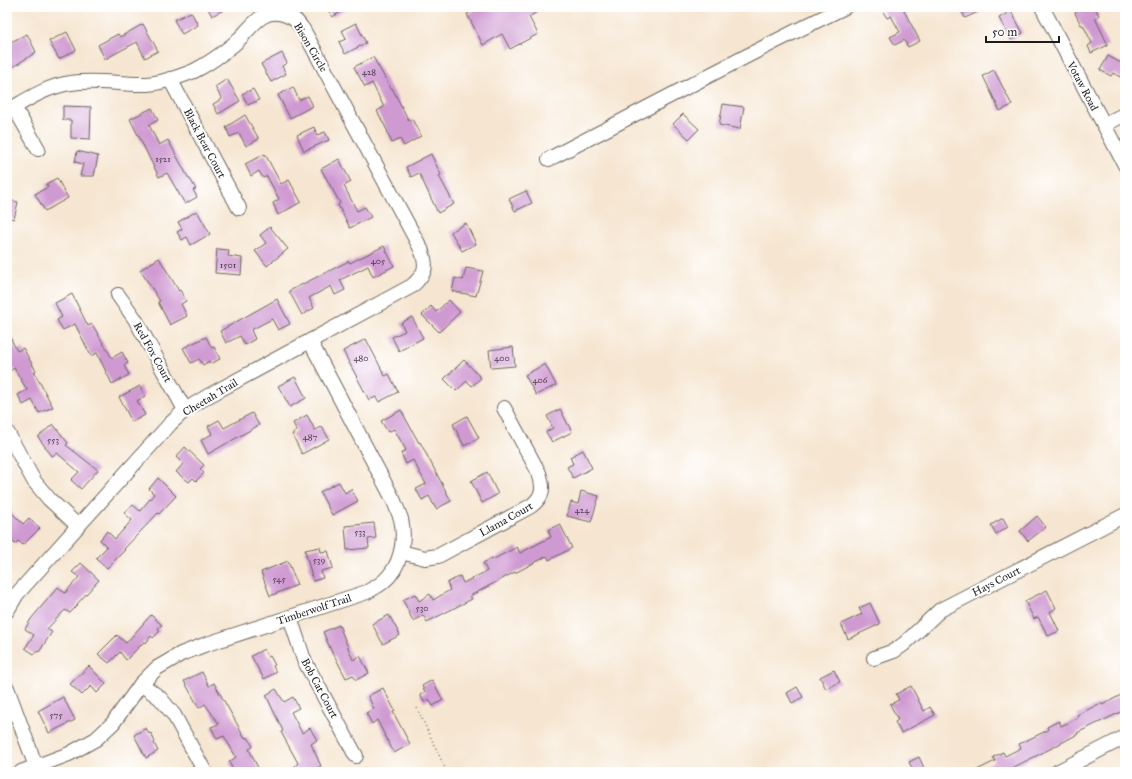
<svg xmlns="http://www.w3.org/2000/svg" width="1132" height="779" viewBox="0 0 1132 779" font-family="'IM FELL Great Primer',serif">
	<rect width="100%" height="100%" fill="#fff"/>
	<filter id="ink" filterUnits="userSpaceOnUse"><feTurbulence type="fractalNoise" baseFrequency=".025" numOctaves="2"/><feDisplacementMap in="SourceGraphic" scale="8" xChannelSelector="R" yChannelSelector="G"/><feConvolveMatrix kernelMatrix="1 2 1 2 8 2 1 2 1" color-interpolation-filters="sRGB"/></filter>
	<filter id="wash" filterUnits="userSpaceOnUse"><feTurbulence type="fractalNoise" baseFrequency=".012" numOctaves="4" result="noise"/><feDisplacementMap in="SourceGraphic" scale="16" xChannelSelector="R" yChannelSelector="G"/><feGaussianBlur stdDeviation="0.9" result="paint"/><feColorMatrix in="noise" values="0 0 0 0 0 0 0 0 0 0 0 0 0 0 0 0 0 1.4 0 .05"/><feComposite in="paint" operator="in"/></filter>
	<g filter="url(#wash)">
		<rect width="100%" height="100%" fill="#f6e6d1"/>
		<g id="blocks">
			<!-- building -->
			<g fill="#cf99d2">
				<path d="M207,7H229L212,16Z"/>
				<path d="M327,7H350L332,17Z"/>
				<path d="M481,7H534L537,12L529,17L538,34L510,49L502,34L483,45L467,14Z"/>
				<path d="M880,7H906L903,9L920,41L908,47L904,40L895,45L890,37L900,32L891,16L887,18Z"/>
				<path d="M960,7H989L965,18Z"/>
				<path d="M1075,7H1095L1099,16L1095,18L1108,45L1091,53L1088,46L1092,43L1083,25H1081L1075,13L1077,11Z"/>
				<path d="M1011,11L1023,33L1011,40L999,18Z"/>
				<path d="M191,12L198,25L182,34L174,20Z"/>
				<path d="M356,23L366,43L345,54L339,42L346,39L342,30Z"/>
				<path d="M143,24L158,51L145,58L137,42L105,59L98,45L118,34L120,37Z"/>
				<path d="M67,32L76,50L59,59L49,41Z"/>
				<path d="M27,34L36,52L13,67L7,55V44Z"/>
				<path d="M282,53L287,63L282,66L286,74L271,82L261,64Z"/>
				<path d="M1108,56L1125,65V73L1122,78L1113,73L1111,76L1100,70Z"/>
				<path d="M373,57L391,89L392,88L409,121L412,119L421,136L404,146L400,139L392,143L387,132H388L377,111L384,107L372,83L365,87L354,67Z"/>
				<path d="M994,70L1012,105L1000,111L983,76Z"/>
				<path d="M227,79L240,101L218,114L213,104L222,99L215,87Z"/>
				<path d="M293,87L299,100L308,96L313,106L290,118L278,95Z"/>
				<path d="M253,89L259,100L248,105L242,94Z"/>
				<path d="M723,104L744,107L740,129L719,125Z"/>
				<path d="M63,106L91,107L90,139L71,138V120H63Z"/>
				<path d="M152,108L158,120L149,125L159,145L168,140L189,179H190L196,189L193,190L197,197L185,204L167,173L159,177L130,119Z"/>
				<path d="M683,114L699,129L689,139L673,124Z"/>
				<path d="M245,115L259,139L246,146L239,133L230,137L226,127Z"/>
				<path d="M314,127L317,135L325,132L329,140L304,151L297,135Z"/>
				<path d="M77,151L98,156L94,176H80L83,164L75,162Z"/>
				<path d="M265,154L281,184L289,180L301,202L278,215L273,203L279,199L267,176L263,178L259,171L251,176L245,164Z"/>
				<path d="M431,154L441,175L439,176L454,204L438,213L419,173L411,177L406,167Z"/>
				<path d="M339,159L351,182L344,186L357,211L365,207L371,217L350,228L338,205L340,203L321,169Z"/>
				<path d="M57,178L68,198L45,211L35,194L48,187L46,184Z"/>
				<path d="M526,191L532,203L515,211L509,199Z"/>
				<path d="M7,200L18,202L14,219L7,217Z"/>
				<path d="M197,211L210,234L191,245L187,237L182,240L177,232L182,229L178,222Z"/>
				<path d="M466,223L476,244L462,251L451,232Z"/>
				<path d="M270,227L288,249L267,266L255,251L266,243L260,235Z"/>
				<path d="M384,246L394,266L373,277L368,266L340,280L345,290L335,295L331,286L309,298L314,308L302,315L289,291L349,261L350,263Z"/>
				<path d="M217,249L229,250L228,256L242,258L241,275L215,273Z"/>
				<path d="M159,258L179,291L180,290L186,301L181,304L187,316L170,325L158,302L160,301L140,270Z"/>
				<path d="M466,268L483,271L476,296L452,291L455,278L463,280Z"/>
				<path d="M72,294L88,326L92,324L112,358L122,352L128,363L124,365L129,375L112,384L97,353L91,356L75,324L63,330L57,320L62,317L55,303Z"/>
				<path d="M277,299L290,324L278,330L272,319L251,330L255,339L245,345L240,336L226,343L220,331Z"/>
				<path d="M449,300L460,312L439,332L422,315L431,306L436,312Z"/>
				<path d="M412,317L423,338L399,351L392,337L405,331L401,323Z"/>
				<path d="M7,331L17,351L23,348L36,371L34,372L53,407L39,413L32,400L23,405L18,395L27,390L14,368L7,373Z"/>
				<path d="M206,337L212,348L214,347L220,359L210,364L209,361L203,365L199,359L191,363L183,348Z"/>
				<path d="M366,339L385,376L389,374L398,392L379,402L376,397L369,400L343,351Z"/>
				<path d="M513,347L515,366L491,368L489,350Z"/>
				<path d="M464,360L481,378L472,386L467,381L456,391L444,379Z"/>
				<path d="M545,364L556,385L536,395L525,375Z"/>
				<path d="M295,377L306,398L290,407L278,386Z"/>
				<path d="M140,386L145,396L137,401L145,415L132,422L119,397Z"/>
				<path d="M560,409L572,432L552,442L546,432L553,428L547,416Z"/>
				<path d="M401,410L419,443L420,442L451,501L436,509L429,496L422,500L416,489L426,484L413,460L406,464L401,453L406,450L394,429L388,432L381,421Z"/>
				<path d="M252,413L259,425L208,454L201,440L212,434L208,426L219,420L224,428Z"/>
				<path d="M307,415L315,430L322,427L329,439L302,454L292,434L297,431L293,423Z"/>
				<path d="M467,416L479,438L464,446L453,424Z"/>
				<path d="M53,424L68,443L66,445L98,470L81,489L71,480L79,472L57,453L52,456L38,437Z"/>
				<path d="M185,447L204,465L200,469L204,473L196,481L193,478L189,482L176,472L183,464L176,457Z"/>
				<path d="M583,450L592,468L573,478L567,467L573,464L570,457Z"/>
				<path d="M487,472L498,494L482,503L471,481Z"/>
				<path d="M158,478L176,496L159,514L158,513L124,549L125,550L107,568L96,558L107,547L100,540L107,531L115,539L132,520L124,513L133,505L140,511L154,494L149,489Z"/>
				<path d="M339,482L345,493L351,489L358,501L332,515L320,492Z"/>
				<path d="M581,491L599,496L591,522L567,516L571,502L578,504Z"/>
				<path d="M7,508L23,524L29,518L40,528L23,545L18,541L15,544L7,536Z"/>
				<path d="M1037,516L1046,527L1028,541L1020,531Z"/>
				<path d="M1003,518L1008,527L996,534L991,525Z"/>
				<path d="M374,523L376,538L368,539L369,548L347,550L345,526Z"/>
				<path d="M560,524L572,548L549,560L547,556L515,573V572L470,596L472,599L427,622L423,615L413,621L403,600L415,594L419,601L430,594L433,600L450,590L447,583L460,576L463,583L487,571L483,563L493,558L494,559L517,547L520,553L551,537L548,530Z"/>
				<path d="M320,547L321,552L328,551L333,568L321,571L323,578L313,581L305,550Z"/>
				<path d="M288,561L297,585L270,596L261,572Z"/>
				<path d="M81,563L99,580L77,604L78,605L70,613L65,610L47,629L52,632L39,652L38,651L34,654L25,648L34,635L25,629L31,619L58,587L65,593L79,577L72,572Z"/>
				<path d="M1047,590L1056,608L1050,612L1059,631L1048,636L1038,617L1034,619L1025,601Z"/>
				<path d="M870,603L880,624L848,639L841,624L862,614L859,608Z"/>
				<path d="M151,615L162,625L158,628L160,631L153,638L151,636L146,643L144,642L126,660L120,652L109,663L98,654L117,635L126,643Z"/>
				<path d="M389,615L400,635L383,644L372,624Z"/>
				<path d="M339,625L353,660L360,656L369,673L356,680L353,675L346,678L334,655H333L323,632Z"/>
				<path d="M264,649L268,657L270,656L275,665L273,666L276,672L264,679L251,656Z"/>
				<path d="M89,666L106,684L97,693L91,686L82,695L70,684Z"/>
				<path d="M834,670L840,682L826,689L820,677Z"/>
				<path d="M202,672L209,686L214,683L245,738L248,737L253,747L249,749L260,772H234L229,762L236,757L224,736L217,739L211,727L219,724L205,704L199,708L184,681Z"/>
				<path d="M432,680L443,700L433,706L429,699L424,702L420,695L425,692L422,686Z"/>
				<path d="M911,686L924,711L930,707L935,715L901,733L895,722L898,720L890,704L899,700L896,694Z"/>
				<path d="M797,687L803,697L792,703L787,693Z"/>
				<path d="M383,688L395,711L393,712L410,744L394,753L377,720L372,724L366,713L374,709L368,696Z"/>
				<path d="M276,689L284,702L293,697L299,708L291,712L302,733L310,728L317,740L311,744L321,766L319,767L321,772H289L298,763L281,732L283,731L266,695Z"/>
				<path d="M1125,693V710L1077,733L1078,734L1048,750L1004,772H973L995,761L993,757L1003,752L1005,756L1021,748L1019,744L1048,730L1047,727L1059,721L1061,726L1078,718L1077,715L1101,703L1102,705Z"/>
				<path d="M63,697L75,720L49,733L38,711Z"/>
				<path d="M146,728L149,734L151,733L155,742L154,743L158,751L146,758L134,735Z"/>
				<path d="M919,757L924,768L914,772L909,762Z"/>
			</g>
		</g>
	</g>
	<g filter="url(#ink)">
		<use href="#blocks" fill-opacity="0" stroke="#68635b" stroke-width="1"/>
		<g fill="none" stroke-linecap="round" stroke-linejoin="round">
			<!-- minor casing -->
			<g stroke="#68635b" stroke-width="16">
				<g id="minor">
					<path d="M1042,7L1125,165"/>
					<path d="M170,79L239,208"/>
					<path d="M14,107L38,149"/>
					<path d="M7,111C27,100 47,86 71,83C96,79 121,85 147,84C162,83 179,77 194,71C208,64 222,54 234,44C250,31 261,5 286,15C288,16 292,17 294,19C298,22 301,27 304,31L421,249C428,267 426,273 412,286L208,396L185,410L170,424L17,594L7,611"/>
					<path d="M1104,125L1125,114"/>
					<path d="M549,159C648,108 745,55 845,7"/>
					<path d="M118,295L135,319L185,410"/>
					<path d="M7,432L34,481L49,499L78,526"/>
					<path d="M401,552L425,558L438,556L531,506C544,496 544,488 539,473L504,408"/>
					<path d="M290,617L304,660L356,756"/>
					<path d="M874,658L894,651L904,644L940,610L1125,515"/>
					<path d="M141,684L160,698L174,715L205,772"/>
					<path d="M7,688L38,772"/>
					<path d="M21,772L69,754L96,739L113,723L141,684L157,668L181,654L204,645L367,592C372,589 378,586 383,582C401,567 406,541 401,519C399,513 396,507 394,501L310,341"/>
					<path d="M1057,772L1125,737"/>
				</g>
			</g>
			<!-- path -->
			<path stroke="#68635b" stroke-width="1.5" stroke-dasharray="1 3" stroke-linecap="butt" d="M417,708L447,772"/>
			<!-- minor -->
			<use href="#minor" stroke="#fff" stroke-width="14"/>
		</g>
	</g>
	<g text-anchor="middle" stroke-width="4" stroke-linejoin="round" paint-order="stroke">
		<!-- number labels -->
		<g font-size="9" fill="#493b4a">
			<text x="369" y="75">428</text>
			<text x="163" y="162">1521</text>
			<text x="378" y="264">405</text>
			<text x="228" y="268">1501</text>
			<text x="361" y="361">480</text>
			<text x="502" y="361">400</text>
			<text x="540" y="383">406</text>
			<text x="310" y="440">487</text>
			<text x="53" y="443">553</text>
			<text x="582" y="513">424</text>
			<text x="360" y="535">533</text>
			<text x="319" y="563">539</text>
			<text x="279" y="582">545</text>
			<text x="422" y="611">530</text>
			<text x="56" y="718">575</text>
		</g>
		<!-- street labels -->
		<g font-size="11" fill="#1c1c1c" stroke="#fff">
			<text transform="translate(311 47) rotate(59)" y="4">Bison Circle</text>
			<text transform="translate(1083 86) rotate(62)" y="4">Votaw Road</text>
			<text transform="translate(205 143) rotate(62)" y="4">Black Bear Court</text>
			<text transform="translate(153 352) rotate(61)" y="4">Red Fox Court</text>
			<text transform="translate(210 397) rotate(-31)" y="4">Cheetah Trail</text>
			<text transform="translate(506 519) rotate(-29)" y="4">Llama Court</text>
			<text transform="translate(996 581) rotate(-27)" y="4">Hays Court</text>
			<text transform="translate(314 609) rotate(-18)" y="4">Timberwolf Trail</text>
			<text transform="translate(320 688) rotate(62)" y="4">Bob Cat Court</text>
		</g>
	</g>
	<!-- margin -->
	<rect width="1132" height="779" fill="none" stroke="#fff" stroke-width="24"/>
	<!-- scale -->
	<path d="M986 36v6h73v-6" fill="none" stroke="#1c1c1c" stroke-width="2"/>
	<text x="992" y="36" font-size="12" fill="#1c1c1c" stroke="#ffffff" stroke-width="3" paint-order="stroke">50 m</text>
</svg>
